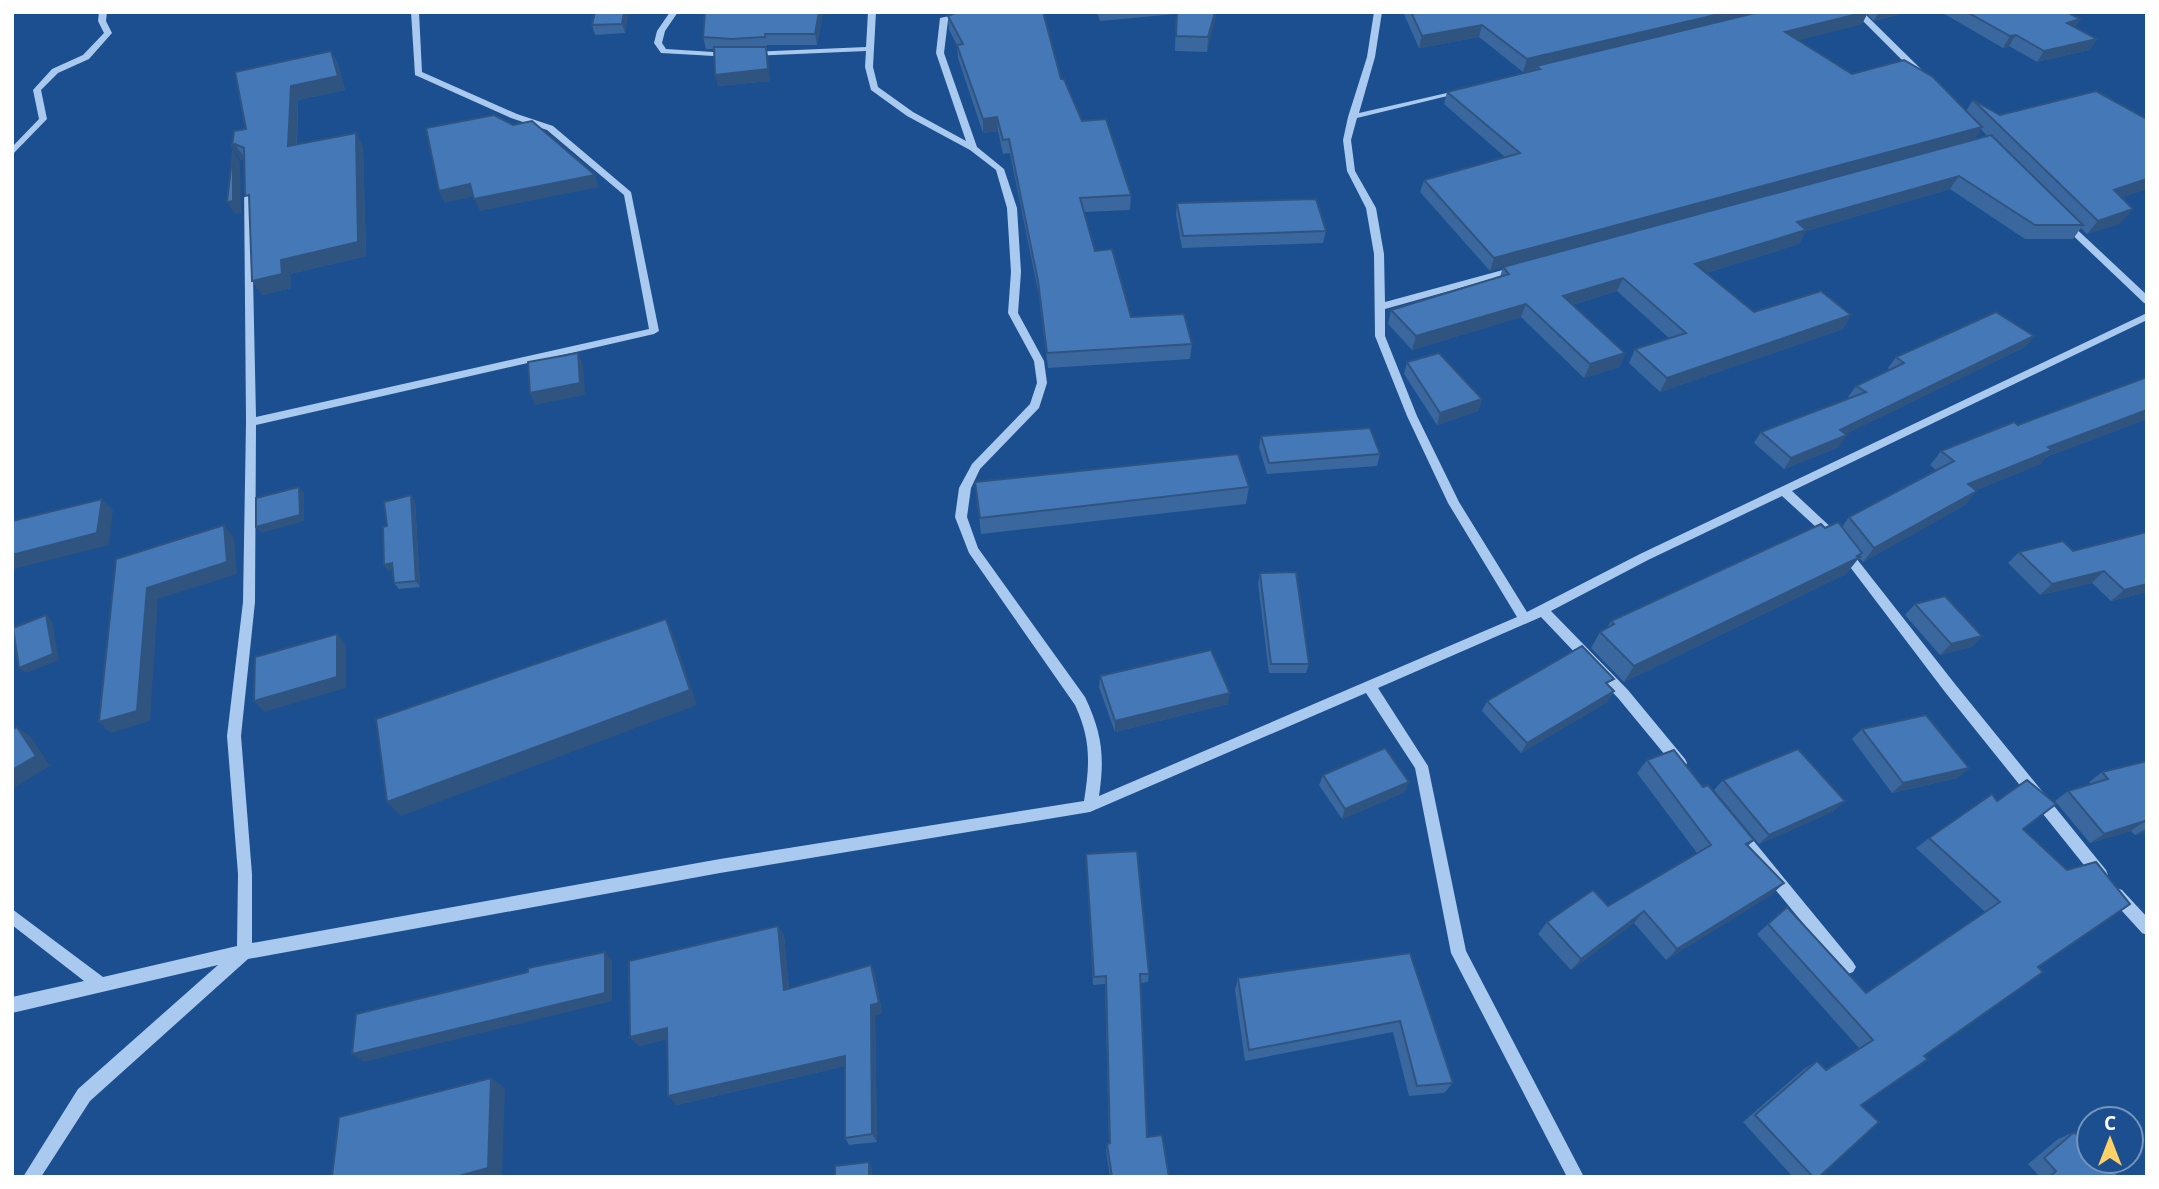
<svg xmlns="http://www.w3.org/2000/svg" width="2159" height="1189" viewBox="0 0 2159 1189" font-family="'Open Sans',sans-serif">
	<rect width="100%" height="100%" fill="#1b4f8f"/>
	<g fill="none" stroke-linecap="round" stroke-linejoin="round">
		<!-- minor -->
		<g fill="#a9c9ee" fill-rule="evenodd">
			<path d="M99,12H107L106,21L112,33L89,59L58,73L41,90L47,119L12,155V147L39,119L33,90L52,69L83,55L104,33L98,21Z"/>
			<path d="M411,12H419L422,72L517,114L553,126L631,192L659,331L654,334L256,425L255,602L241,736L252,874V943L720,859L1084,801C1090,764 1091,739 1075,705L969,553L955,517L959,488L972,464L1030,404L1037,383L1034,361L1008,313L1011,272L1007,208L996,170L970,150L907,116L871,90L865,67L866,51L751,56L747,54L751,52L866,47L868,12H876L873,67L878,87L913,112L966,141L936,53L940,18L969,12H991L948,20L944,53L977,147L1004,169L1017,208L1021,272L1018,313L1044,361L1047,383L1039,408L980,469L971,488L967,517L978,548L1085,697C1102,733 1105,756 1099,796L1517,617L1448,503L1407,416L1375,336L1374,254L1366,208L1347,171L1343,140L1348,117L1367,57L1374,12H1382L1375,57L1359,113L1460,90L1464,92L1357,118L1351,140L1355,171L1376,208L1384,254L1385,302L1514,267L1519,270L1517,272L1385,309V336L1417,416L1459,502L1527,612L1640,554L2147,313V320L1792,491L1836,532L1838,535L1836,538H1828L1782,496L1648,560L1551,611L1628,690L1685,759L1687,763L1685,767L1680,769L1675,767L1618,698L1541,617L1378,688L1428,766L1466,951L1584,1177H1567L1451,953L1415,768L1366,693L1090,812L720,873L248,959L90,1101L41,1177H23L78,1089L218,965L12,1013V997L84,981L12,925V909L103,977L237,946L238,874L227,736L243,602L246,422L244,181L251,183L256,417L649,329L624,195L547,130L511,118L415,75Z"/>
			<path d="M670,12H678L665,31L662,43L666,49L729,53H732V57L661,53L654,43L657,31Z"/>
			<path d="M1854,12H1863L1925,73V77H1919Z"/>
			<path d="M2066,221L2069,222L2147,295V304L2144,303L2063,226L2061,224Z"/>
			<path d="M1845,547L1849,549L1955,684L2106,870L2108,875L2106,880L2101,882L2096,880L1945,692L1841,555L1839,552L1841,549Z"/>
			<path d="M1738,827L1743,828L1853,962L1856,967L1853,972L1848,974L1843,972L1733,838L1731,833L1733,828Z"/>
			<path d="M2117,888L2122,890L2147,917V935L2142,933L2112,900L2110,895L2112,890Z"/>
		</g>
	</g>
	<!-- wall -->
	<g fill="#3a679d" fill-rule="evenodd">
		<path d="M595,12H628L625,33L595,35L592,25Z"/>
		<path d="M705,12H823L817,45H767V49H766L770,81L718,86L714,49H706L703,37Z"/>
		<path d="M1097,12H1216L1207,52L1175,51L1176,14L1100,21Z"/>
		<path d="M1403,12H1898L1897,15L1874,21L1867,14L1862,24L1798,40L1852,74L1966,111L1973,100L2000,115L2147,119V189L2122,197L2121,223L2087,234L2081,228L2073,239H2025L1950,189L1806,231L1799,244L1706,273L1754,312L1851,315L1843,329L1660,392L1629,363L1635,349L1669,338L1617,291L1572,305L1625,353L1619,367L1584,378L1521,317L1412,350L1388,324L1391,310L1500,277L1503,267L1490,271L1420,192L1424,180L1505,157L1444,104L1447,92L1535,70L1536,69L1523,72L1479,37L1419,48ZM1981,129L1987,136L1974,139Z"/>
		<path d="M1941,12H2067L2080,19L2075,27L2097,39L2089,50L2037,62L2009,46L2003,48Z"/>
		<path d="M948,16L1061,79L1082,121L1131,195L1130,210L1084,212L1095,251L1131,317L1192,344L1190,359L1048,368L1039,296L1010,153L1003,154L998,131L983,133L958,58L957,45L949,30Z"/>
		<path d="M331,51L338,64L345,90L298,100L297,144L363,147L366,256L290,274L291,288L262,295L244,158L241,160L232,146Z"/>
		<path d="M1177,203L1326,231L1323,243L1182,248L1176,215Z"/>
		<path d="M2034,336L2025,347L1845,434L1839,447L1784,469L1754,443L1761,432L1850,398L1848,397L1856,386L1890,370L1888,368L1896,357Z"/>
		<path d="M1407,362L1482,399L1478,411L1437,425L1404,374Z"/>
		<path d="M2147,377V419L2046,457L2040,464L1976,490L1965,505L1863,562L1859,558L1846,574L1624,682L1591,648L1600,632L1607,628L1611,621L1825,528L1842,527L1849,517L1936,470L1930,465L1941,451L2018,425Z"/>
		<path d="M1261,436L1380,454L1377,466L1267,474L1259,447Z"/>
		<path d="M975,482L1249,487L1246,504L981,534Z"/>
		<path d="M415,501L420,587L399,589L394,583L393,569L388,571L387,526Z"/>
		<path d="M2073,551L2147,592L2111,601L2092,583L2040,595L2008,563L2019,552Z"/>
		<path d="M1260,573L1309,664L1306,673H1269L1258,583Z"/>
		<path d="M1915,604L1982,636L1971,647L1940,655L1905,615Z"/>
		<path d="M1100,676L1228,704L1115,732L1099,687Z"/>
		<path d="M1609,687L1614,691L1607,702L1521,753L1482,711L1487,701Z"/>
		<path d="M1862,729L1969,768L1957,778L1892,793L1852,739Z"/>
		<path d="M1647,760L1703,787L1754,840L1748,846L1784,883L1771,895L1666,960L1634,923L1571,970L1538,934L1547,922L1608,906L1697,853L1637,773Z"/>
		<path d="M2147,761V832L2135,835L2131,831L2090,843L2055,801L2068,791L2091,784L2089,782L2102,772Z"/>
		<path d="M1323,775L1405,792L1342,819L1319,785Z"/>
		<path d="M1723,780L1834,811L1759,844L1714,790Z"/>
		<path d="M2023,829L2038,967L1861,1105L1819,1177H1793L1743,1122L1804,1069L1817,1061L1826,1069L1859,1048L1757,934L1787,907L1866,993L1985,912L1916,848L1929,838Z"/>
		<path d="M1086,854L1149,974L1148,982L1140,983L1147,1137L1169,1177H1110L1106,1150L1107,1144L1109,1143L1105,984L1093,985Z"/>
		<path d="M778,926L784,936L789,989L871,965L875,975L882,1013L875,1015L877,1142L849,1145L845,1138V1066L676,1105L667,1039L639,1046L630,1037Z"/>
		<path d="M1410,953L1453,1083L1444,1093L1409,1096L1393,1032L1245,1061L1235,990L1238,978Z"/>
		<path d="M2074,1132L2120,1177H2040L2028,1164L2058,1139Z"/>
	</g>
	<!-- shaded-wall -->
	<g fill="#305480">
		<path d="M624,12H628L625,33L622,24Z"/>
		<path d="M819,12H823L817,45L815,34Z"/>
		<path d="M1215,12H1216V17L1207,52L1208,37Z"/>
		<path d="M1728,12H1775L1536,66V69L1523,72L1527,59Z"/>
		<path d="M1868,12L1862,24L1780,45L1785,32Z"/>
		<path d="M1879,12H1898L1897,15L1874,21Z"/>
		<path d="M2080,19L2073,30L2067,23Z"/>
		<path d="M1482,25L1479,37L1419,48L1422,36Z"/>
		<path d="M2016,35L2009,46L2003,48L2010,36Z"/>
		<path d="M2097,39L2089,50L2037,62L2044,51Z"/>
		<path d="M766,47L768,58L770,81L718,86L715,75Z"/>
		<path d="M331,51L338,64L345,90L298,100L296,160L288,146L291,86Z"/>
		<path d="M997,117L998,131L983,133V119Z"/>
		<path d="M1982,127L1974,140L1490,271L1494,258Z"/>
		<path d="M356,133L363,147L366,256L290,274L291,288L262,295L252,281L281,260Z"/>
		<path d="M235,144L244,157L241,160L232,146Z"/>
		<path d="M233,150L240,162L241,213L235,214L227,202Z"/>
		<path d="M595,175L599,187L480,211L474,199Z"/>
		<path d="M1959,176L1950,189L1806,231L1799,244L1689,278L1695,264L1797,222Z"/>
		<path d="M2147,179V189L2103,203L2114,190Z"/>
		<path d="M470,184L475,196L445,203L439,191Z"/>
		<path d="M2133,209L2121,223L2087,234L2098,221Z"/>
		<path d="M1623,278L1617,291L1557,309L1563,296Z"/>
		<path d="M1526,304L1521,317L1412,350L1416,336Z"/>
		<path d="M1851,315L1843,329L1660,392L1667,378Z"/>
		<path d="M2034,336L2025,347L1832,441L1840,430Z"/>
		<path d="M578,353L583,365L585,395L535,405L530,393Z"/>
		<path d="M1625,353L1619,367L1584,378L1590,364Z"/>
		<path d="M1482,399L1478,411L1437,425L1440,413Z"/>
		<path d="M2147,410V419L2046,457L2040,464L1956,498L1968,484L2048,447Z"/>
		<path d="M1847,435L1839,447L1784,469L1791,458Z"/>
		<path d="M299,487L304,493V521L261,533L256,527Z"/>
		<path d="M1977,491L1965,505L1863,562L1874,548Z"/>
		<path d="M411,495L415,501L420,587L416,581Z"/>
		<path d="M102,499L113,510L109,545L14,569L12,567V555Z"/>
		<path d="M224,525L234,537L237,574L158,599L150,721L111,733L99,722L147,588Z"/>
		<path d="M1862,553L1846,574L1624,682L1634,666Z"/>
		<path d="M392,563L396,568L388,571L384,565Z"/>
		<path d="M2104,571L2092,583L2040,595L2052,584Z"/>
		<path d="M2147,584V592L2111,601L2124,590Z"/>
		<path d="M46,615L52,621L59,660L26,673L19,668Z"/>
		<path d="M666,619L674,636L697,705L401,816L387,802Z"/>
		<path d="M337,634L346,645V688L264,712L254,701Z"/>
		<path d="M1982,636L1971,647L1940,655L1951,644Z"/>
		<path d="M1614,691L1607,702L1521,753L1527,743Z"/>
		<path d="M1230,693L1228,704L1115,732V721Z"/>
		<path d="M17,727L31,737L50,766L12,789V770Z"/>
		<path d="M1969,768L1957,778L1892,793L1903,783Z"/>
		<path d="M1409,782L1405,792L1342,819L1345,809Z"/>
		<path d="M1845,801L1834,811L1759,844L1769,835Z"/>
		<path d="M2145,821L2131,831L2090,843L2104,834Z"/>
		<path d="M2147,828V832L2135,835Z"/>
		<path d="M1784,883L1771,895L1666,960L1677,949Z"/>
		<path d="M1644,911L1634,923L1571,970L1581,959Z"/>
		<path d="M778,926L784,936L790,1000L784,990Z"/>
		<path d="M605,952L612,960V1001L364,1062L352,1054Z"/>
		<path d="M871,965L875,975L882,1013L875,1015L877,1142L872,1134Z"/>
		<path d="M667,1028L675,1037L639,1046L630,1037Z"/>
		<path d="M845,1056L850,1065L676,1105L668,1096Z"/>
		<path d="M491,1078L505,1088L502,1176L455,1177Z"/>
		<path d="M869,1162L872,1168V1177H869Z"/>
	</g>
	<!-- building -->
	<g fill="#4478b7" stroke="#305480" stroke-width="2">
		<path d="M595,12H624L622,24L592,25Z"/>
		<path d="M705,12H819L815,34H765V37L732,39L703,37Z"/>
		<path d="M957,12H1043L1061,79H1064L1082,121L1106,119L1131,195L1080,198L1095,251L1112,249L1131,317L1184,314L1192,344L1047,353L1038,281L1009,139L1003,140L997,117L983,119L957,45L963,44L948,16Z"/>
		<path d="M1177,12H1215L1208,37L1176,36Z"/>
		<path d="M1411,12H1728L1527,59L1482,25L1422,36Z"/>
		<path d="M1759,12H1866L1785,32L1852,74L1904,60L1933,77L1982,127L1494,258L1424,180L1520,153L1447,92L1540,69L1536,66Z"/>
		<path d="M1967,12H2067L2080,19L2067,23L2097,39L2044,51L2016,35L2010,36Z"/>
		<path d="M714,47H766L768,69L715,75Z"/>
		<path d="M331,51L338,76L291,86L288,146L356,133L358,242L281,260L282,274L252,281L249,195L245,196L244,148L235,144L232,146L234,131L246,129L235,72Z"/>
		<path d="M2096,91L2147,119V179L2114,190L2133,209L2098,221L1973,100L2000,115Z"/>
		<path d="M494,115L513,125L532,121L595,175L474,199L470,184L439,191L426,128Z"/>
		<path d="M1991,135L2083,225H2035L1959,176L1797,222L1806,230L1695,264L1754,312L1821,291L1851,315L1667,378L1635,349L1686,333L1623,278L1563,296L1625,353L1590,364L1526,304L1416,336L1391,310L1509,274L1503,267Z"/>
		<path d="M233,150V201L227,202Z"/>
		<path d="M1316,199L1326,231L1183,236L1177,203Z"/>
		<path d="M1996,312L2034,336L1840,430L1847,435L1791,458L1761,432L1866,392L1856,386L1904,363L1896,357Z"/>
		<path d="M578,353L580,383L530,393L528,362Z"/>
		<path d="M1439,353L1482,399L1440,413L1407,362Z"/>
		<path d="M2147,377V410L2048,447L2052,450L1968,484L1977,491L1874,548L1849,517L1954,461L1941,451L2014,422L2018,425Z"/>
		<path d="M1370,428L1380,454L1269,463L1261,436Z"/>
		<path d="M1238,454L1249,487L980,518L975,482Z"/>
		<path d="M299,487L300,515L256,527V498Z"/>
		<path d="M411,495L416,581L394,583L392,563L384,565L383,527L387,526L384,502Z"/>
		<path d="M102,499L97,533L12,555V521Z"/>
		<path d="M1838,522L1862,553L1857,556L1860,557L1634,666L1600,632L1614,624L1611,621L1821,524L1825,528Z"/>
		<path d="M224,525L227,562L147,588L137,711L99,722L116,559Z"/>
		<path d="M2147,532V584L2124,590L2104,571L2052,584L2019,552L2063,541L2073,551Z"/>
		<path d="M1296,572L1309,664H1271L1260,573Z"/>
		<path d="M1945,596L1982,636L1951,644L1915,604Z"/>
		<path d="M46,615L53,654L19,668L13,628Z"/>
		<path d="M666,619L690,690L387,802L376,719Z"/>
		<path d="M337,634V677L254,701L255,657Z"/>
		<path d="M1582,646L1614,679L1606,683L1614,691L1527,743L1487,701Z"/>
		<path d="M1211,650L1230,693L1115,721L1100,676Z"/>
		<path d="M1926,715L1969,768L1903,783L1862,729Z"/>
		<path d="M17,727L36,756L12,770V730Z"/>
		<path d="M1385,748L1409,782L1345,809L1323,775Z"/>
		<path d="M1798,749L1845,801L1769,835L1723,780Z"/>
		<path d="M1674,750L1703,787L1708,785L1754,840L1746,844L1784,883L1677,949L1644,911L1581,959L1547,922L1593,890L1608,906L1711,845L1647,760Z"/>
		<path d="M2147,761V823L2145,821L2104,834L2068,791L2108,779L2102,772Z"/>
		<path d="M2027,780L2056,804L2023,829L2067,870L2096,862L2130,904L2038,967L2043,972L1924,1056L1928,1059L1861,1105L1879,1122L1819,1177H1813L1755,1115L1817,1061L1826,1070L1873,1040L1768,924L1787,907L1866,993L2000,902L1929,838L1992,794L1997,801Z"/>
		<path d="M1137,851L1149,974H1140L1147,1137L1162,1135L1169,1177H1112L1107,1144L1110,1143L1106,976L1094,977L1086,854Z"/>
		<path d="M778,926L784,990L871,965L879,1003L871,1005L872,1134L845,1138V1056L668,1096L667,1028L630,1037L629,961Z"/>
		<path d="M605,952V993L352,1054L356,1014L528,972V968Z"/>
		<path d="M1410,953L1453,1083L1417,1086L1400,1021L1249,1050L1238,978Z"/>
		<path d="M491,1078L488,1168L455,1177H332L339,1117Z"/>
		<path d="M2074,1132L2089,1147V1161H2104L2120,1177H2050L2056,1171L2044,1158Z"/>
		<path d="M869,1162V1177H835V1166Z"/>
	</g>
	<!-- border -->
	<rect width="2159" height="1189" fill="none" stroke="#ffffff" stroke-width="28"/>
	<!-- north arrow -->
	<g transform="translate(2110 1140)"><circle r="33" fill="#1b4f8f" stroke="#7695bc" stroke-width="2"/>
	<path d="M0-5L12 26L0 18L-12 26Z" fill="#ffd166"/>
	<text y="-10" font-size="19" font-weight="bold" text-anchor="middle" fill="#ffffff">С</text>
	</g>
</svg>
